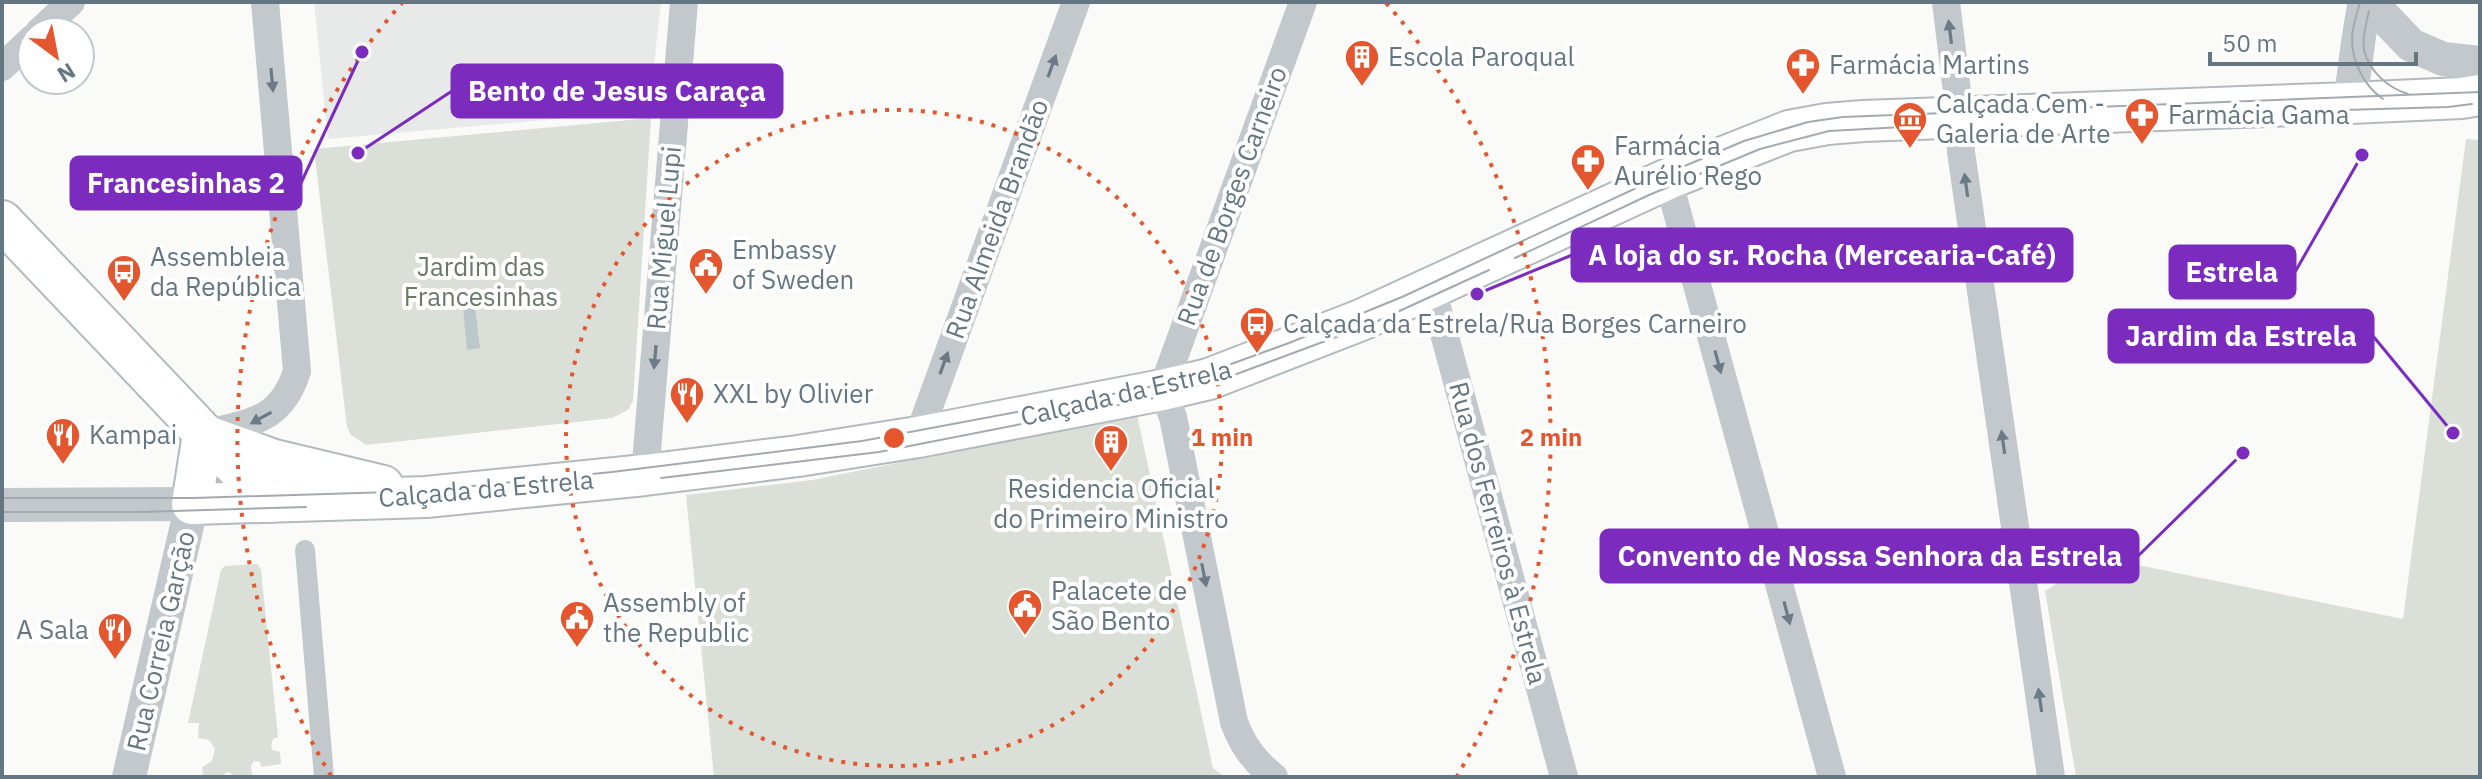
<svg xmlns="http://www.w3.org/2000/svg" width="2482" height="779" viewBox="0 0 2482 779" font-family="'IBM Plex Sans',sans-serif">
	<rect width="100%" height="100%" fill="#fafaf8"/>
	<!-- built -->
	<path fill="#e8e9e9" d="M314,2H661L649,111L328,139Z"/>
	<!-- green -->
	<g fill="#dadfd7">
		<path d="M651,118L633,401L628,410L612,418L366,445L351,435L347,427L314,149Z"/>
		<path d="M2466,139L2480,140V777H2076L2045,591L2098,557L2403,619Z"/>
		<path d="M1137,415L1213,768L1225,777H714L686,495L812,480Z"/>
		<path d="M258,564L261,570L278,737L273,739L271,747L273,750L280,752L281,764L261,767L260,762L254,761L251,766L252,775L233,777L231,773L227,772L222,777H203L202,767L212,761L215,749L209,740L198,738L199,723H188L221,570L225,566Z"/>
	</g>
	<!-- water -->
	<path fill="#bbc7cb" d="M475,307L480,348L467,350L463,308Z"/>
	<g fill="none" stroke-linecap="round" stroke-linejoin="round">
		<!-- secondary casing -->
		<g stroke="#b3babf" stroke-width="44">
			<g id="secondary">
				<path d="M2,221L269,502"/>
				<path d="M203,434L192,504L426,497L645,475L798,456L918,437L1162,390L1209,379L1361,320L1668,179L1789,131L1827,124L1863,121L2350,103L2461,98L2480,95"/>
				<path d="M210,437L274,460L383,486"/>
			</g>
		</g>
		<!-- pedestrian -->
		<path stroke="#c3c8cc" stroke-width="20" d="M305,550L324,777"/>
		<!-- minor -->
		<g stroke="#c3c8cc" stroke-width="28">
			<path d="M1946,2L1961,124V152L2051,777"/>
			<path d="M39,32L71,2"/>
			<path d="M2,67L32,39"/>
			<path d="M1668,179L1832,777"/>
			<path d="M1432,289L1564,777"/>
			<path d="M204,434C250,422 281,422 297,371L265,2"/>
			<path d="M918,437L1076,2"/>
			<path d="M645,475L684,2"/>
			<path d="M1274,777C1254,761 1243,746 1234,722L1173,417L1162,390L1303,2"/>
		</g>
		<!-- tertiary -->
		<g stroke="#c3c8cc" stroke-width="34">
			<path d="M2370,2L2411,45L2443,59L2480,63"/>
			<path d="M2350,103C2355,69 2358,35 2365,2"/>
			<path d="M2,505L192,504L129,777"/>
		</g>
		<!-- secondary -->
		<use href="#secondary" stroke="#fff" stroke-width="40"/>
		<!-- tram -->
		<g stroke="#a2aab0" stroke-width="2">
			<path d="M2360,2C2357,14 2352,27 2352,39C2352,62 2364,86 2383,99"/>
			<path d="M2369,11C2366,23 2362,38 2364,50C2369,71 2388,88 2408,94"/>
			<path d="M2345,110L2448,107L2472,104"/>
			<path d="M1515,258L1649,195L1760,149L1829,131L1921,126"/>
			<path d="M661,478L879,452L1164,396L1234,375L1371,324L1489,270"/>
			<path d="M2,498H193L423,491L612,472L862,441L1145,388L1201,375L1289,343L1402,297L1675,170L1744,141L1808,122L1843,117L2480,92"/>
			<path d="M2,512H140L306,507"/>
		</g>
	</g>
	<!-- one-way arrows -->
	<defs><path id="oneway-solid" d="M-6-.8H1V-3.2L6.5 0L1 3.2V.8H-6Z" transform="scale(2)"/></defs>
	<g fill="#6a7a87">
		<use href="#oneway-solid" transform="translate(1950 32) rotate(-97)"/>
		<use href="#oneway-solid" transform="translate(1052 66) rotate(-70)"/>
		<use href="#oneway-solid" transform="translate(272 80) rotate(85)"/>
		<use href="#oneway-solid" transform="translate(1966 185) rotate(-98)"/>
		<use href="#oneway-solid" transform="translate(655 357) rotate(95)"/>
		<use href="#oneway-solid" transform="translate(1718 362) rotate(75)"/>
		<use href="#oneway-solid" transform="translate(944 363) rotate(-70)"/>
		<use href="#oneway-solid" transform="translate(261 418) rotate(151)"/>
		<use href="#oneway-solid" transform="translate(2003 442) rotate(-98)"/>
		<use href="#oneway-solid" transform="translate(1204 575) rotate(79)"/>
		<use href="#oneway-solid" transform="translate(1787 613) rotate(75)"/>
		<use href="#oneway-solid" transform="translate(2040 700) rotate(-98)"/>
	</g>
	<!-- distance rings -->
	<g fill="none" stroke="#e4572e" stroke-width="4" stroke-dasharray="4 8">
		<circle cx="894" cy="438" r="328"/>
		<path d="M331 776A657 657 0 0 1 402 3M1386 3A657 657 0 0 1 1457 776"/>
	</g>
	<!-- icons -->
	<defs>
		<g id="building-pin" transform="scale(1.8)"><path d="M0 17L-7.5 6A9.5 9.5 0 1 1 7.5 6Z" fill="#e4572e" stroke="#fff"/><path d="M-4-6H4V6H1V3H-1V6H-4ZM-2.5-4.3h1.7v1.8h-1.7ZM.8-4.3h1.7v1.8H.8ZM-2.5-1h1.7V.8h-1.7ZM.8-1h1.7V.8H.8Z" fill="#fff"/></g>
		<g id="pharmacy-pin" transform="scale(1.8)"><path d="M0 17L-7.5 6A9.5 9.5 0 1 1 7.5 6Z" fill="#e4572e" stroke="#fff"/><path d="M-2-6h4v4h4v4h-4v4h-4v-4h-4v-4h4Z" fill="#fff"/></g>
		<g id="museum-pin" transform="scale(1.8)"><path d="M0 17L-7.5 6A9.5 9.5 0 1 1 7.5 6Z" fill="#e4572e" stroke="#fff"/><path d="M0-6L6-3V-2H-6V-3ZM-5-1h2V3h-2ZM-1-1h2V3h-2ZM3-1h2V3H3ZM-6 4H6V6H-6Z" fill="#fff"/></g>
		<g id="civic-pin" transform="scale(1.8)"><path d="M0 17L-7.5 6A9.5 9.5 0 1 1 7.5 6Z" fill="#e4572e" stroke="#fff"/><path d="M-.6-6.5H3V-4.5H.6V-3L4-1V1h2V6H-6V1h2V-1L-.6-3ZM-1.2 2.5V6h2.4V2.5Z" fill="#fff"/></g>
		<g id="bus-pin" transform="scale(1.8)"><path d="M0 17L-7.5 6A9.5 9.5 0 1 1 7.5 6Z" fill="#e4572e" stroke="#fff"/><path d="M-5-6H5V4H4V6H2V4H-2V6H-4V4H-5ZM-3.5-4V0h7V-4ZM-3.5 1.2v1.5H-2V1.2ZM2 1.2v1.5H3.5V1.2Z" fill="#fff"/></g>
		<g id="restaurant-pin" transform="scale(1.8)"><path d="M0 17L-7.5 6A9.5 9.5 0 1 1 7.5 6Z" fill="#e4572e" stroke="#fff"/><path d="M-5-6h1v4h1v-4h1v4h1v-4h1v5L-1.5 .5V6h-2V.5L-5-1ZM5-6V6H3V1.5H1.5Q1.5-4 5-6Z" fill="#fff"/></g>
	</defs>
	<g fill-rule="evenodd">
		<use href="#building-pin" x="1362" y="57"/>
		<use href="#pharmacy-pin" x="1803" y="65"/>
		<use href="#pharmacy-pin" x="2142" y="115"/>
		<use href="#museum-pin" x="1910" y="119"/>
		<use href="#pharmacy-pin" x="1588" y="161"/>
		<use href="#civic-pin" x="706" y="265"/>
		<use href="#bus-pin" x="124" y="272"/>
		<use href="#bus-pin" x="1257" y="324"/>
		<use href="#restaurant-pin" x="687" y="394"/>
		<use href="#restaurant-pin" x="63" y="435"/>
		<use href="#building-pin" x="1111" y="442"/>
		<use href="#civic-pin" x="1025" y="606"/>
		<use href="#civic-pin" x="577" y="618"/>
		<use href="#restaurant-pin" x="115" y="630"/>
	</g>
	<g text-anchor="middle" stroke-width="8" stroke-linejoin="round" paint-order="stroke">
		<!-- poi labels -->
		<g font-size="26" fill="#657683" stroke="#fff" text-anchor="start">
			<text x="1388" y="66">Escola Paroqual</text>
			<text x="1829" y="74">Farmácia Martins</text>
			<text x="1936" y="113">Calçada Cem -<tspan x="1936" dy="30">Galeria de Arte</tspan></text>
			<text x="2168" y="124">Farmácia Gama</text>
			<text x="1614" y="155">Farmácia<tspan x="1614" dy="30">Aurélio Rego</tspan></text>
			<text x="732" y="259">Embassy<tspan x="732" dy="30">of Sweden</tspan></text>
			<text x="150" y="266">Assembleia<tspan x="150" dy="30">da República</tspan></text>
			<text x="1283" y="333">Calçada da Estrela/Rua Borges Carneiro</text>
			<text x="713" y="403">XXL by Olivier</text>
			<text x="89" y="444">Kampai</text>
			<text x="1111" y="498" text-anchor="middle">Residencia Oficial<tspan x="1111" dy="30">do Primeiro Ministro</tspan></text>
			<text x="1051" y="600">Palacete de<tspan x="1051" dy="30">São Bento</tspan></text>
			<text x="603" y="612">Assembly of<tspan x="603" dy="30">the Republic</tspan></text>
			<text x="89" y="639" text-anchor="end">A Sala</text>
		</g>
		<!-- street labels -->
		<g font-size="26" fill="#657683" stroke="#fff">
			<text transform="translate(1232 196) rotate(-70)" y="9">Rua de Borges Carneiro</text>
			<text transform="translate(997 219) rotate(-70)" y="9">Rua Almeida Brandão</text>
			<text transform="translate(664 238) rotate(-85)" y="9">Rua Miguel Lupi</text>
			<text transform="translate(1126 393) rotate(-13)" y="9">Calçada da Estrela</text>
			<text transform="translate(486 489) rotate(-5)" y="9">Calçada da Estrela</text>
			<text transform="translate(1498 533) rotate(75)" y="9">Rua dos Ferreiros à Estrela</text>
			<text transform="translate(161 641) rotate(-77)" y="9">Rua Correia Garção</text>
		</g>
		<!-- park labels -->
		<g font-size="26" fill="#687a64" stroke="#fff">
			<text x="481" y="276">Jardim das<tspan x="481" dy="30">Francesinhas</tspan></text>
		</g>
	</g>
	<circle cx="894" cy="438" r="12" fill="#e4572e" stroke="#fff" stroke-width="4"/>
	<g font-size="24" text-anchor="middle" font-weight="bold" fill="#e4572e" stroke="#fff" stroke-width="8" stroke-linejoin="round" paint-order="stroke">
		<text x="1222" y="446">1 min</text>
		<text x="1551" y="446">2 min</text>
	</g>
	<!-- callouts -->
	<path fill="none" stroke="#7b2cbf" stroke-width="3" d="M358 153L452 91M362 52L301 183M1477 294L1572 255M2362 155L2295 272M2453 433L2373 336M2243 453L2138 556"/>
	<g fill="#7b2cbf" stroke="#fff" stroke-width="3">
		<circle cx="358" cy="153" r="8"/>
		<circle cx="362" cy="52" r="8"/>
		<circle cx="1477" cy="294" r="8"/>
		<circle cx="2362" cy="155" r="8"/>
		<circle cx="2453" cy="433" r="8"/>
		<circle cx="2243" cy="453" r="8"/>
	</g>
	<g fill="#7b2cbf" stroke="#7b2cbf" stroke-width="3">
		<rect x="452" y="65" width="330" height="52" rx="8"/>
		<rect x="71" y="157" width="230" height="52" rx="8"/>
		<rect x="1572" y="229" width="500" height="52" rx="8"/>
		<rect x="2170" y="246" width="125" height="52" rx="8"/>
		<rect x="2109" y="310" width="264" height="52" rx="8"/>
		<rect x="1601" y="530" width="537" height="52" rx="8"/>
	</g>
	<g font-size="28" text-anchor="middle" font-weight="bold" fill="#fff">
		<text x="617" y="101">Bento de Jesus Caraça</text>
		<text x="186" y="193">Francesinhas 2</text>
		<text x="1822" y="265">A loja do sr. Rocha (Mercearia-Café)</text>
		<text x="2232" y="282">Estrela</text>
		<text x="2241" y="346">Jardim da Estrela</text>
		<text x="1870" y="566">Convento de Nossa Senhora da Estrela</text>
	</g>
	<!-- border -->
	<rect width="2482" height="779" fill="none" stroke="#657683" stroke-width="8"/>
	<!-- north arrow -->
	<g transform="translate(56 56) rotate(148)"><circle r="38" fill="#ffffff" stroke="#c1c8cd" stroke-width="2"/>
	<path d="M0-6L14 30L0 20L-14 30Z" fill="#e4572e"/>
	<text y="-12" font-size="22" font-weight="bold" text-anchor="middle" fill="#657683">N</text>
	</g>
	<!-- scale -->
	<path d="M2210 52v12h206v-12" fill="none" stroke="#657683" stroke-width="4"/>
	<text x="2222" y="52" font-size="24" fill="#657683" stroke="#ffffff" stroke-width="6" paint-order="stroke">50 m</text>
</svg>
